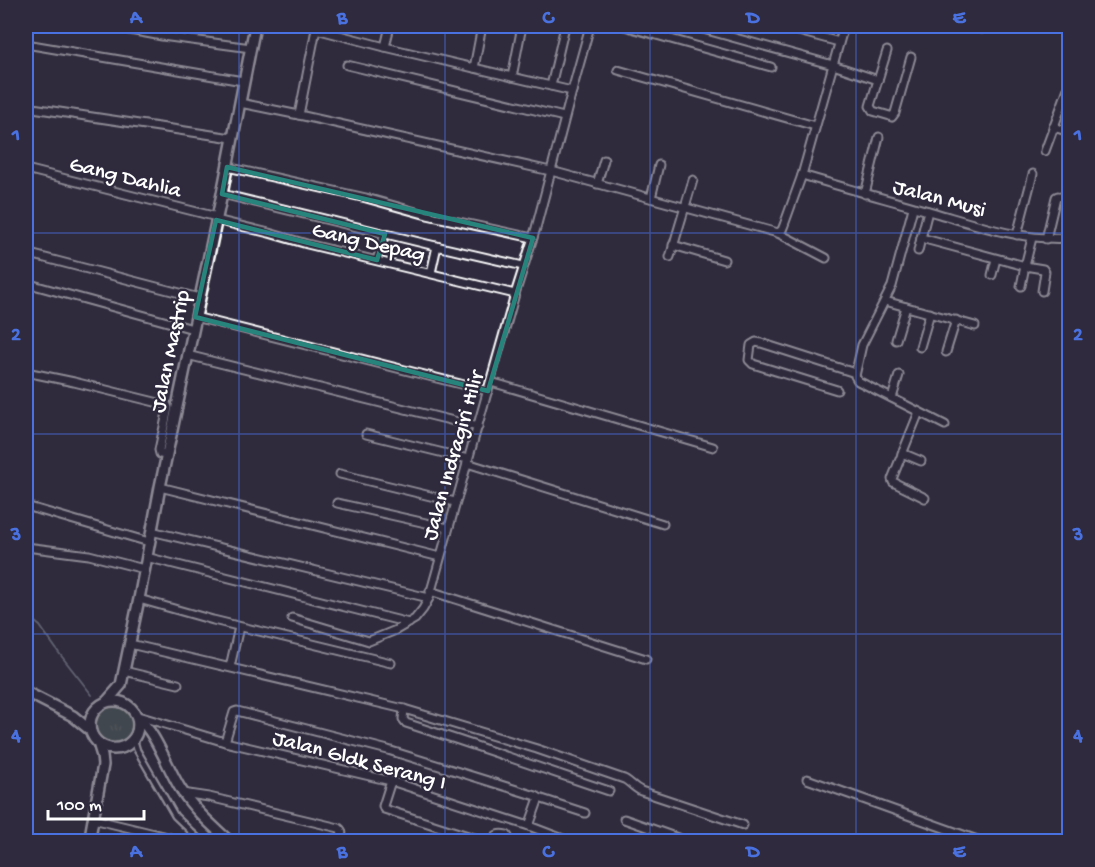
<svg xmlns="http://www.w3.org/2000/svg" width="1095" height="867" viewBox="0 0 1095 867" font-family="'Gochi Hand',sans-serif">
	<defs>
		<pattern id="park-tufts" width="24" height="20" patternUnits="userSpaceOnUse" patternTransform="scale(1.5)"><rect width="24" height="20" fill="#596c65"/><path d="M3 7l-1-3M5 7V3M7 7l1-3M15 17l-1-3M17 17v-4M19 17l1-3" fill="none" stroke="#72827c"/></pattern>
	</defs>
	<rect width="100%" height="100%" fill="#2f2a3d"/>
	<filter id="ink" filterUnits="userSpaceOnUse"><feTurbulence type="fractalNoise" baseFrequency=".0167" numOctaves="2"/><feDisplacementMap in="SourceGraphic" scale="12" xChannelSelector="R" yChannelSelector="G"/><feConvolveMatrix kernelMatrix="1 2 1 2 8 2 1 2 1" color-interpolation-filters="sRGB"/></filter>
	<g filter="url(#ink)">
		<!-- park -->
		<circle fill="url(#park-tufts)" stroke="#acb6b2" stroke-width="1.5" cx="114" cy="724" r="20"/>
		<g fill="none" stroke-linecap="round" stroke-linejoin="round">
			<!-- stream -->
			<path stroke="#94a2ad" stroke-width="2" d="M26,617H29L40,626L59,653L92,695"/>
			<!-- pedestrian casing -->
			<g stroke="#fff" stroke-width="9">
				<g id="pedestrian">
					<circle cx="114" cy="724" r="22"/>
					<path d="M134,740L137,750L175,816L202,842"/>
				</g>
			</g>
			<!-- minor casing -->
			<g stroke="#fff" stroke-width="11">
				<g id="minor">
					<path d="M108,26L162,36L251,48"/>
					<path d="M624,26L771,67"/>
					<path d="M692,26L833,65L878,80"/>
					<path d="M780,26L839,42"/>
					<path d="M972,26L982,29"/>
					<path d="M26,44L243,81"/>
					<path d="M385,47L390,26"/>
					<path d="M887,51L870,106L873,111L890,116L892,117L895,113L911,57"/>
					<path d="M347,65L564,117"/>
					<path d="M474,68L482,26"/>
					<path d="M618,70L815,126"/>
					<path d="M512,77L522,26"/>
					<path d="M551,86L565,26"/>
					<path d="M572,91L590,26"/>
					<path d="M240,103L299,115L555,172L778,233L782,230L784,225L802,175L844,26"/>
					<path d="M26,107L232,138"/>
					<path d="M1053,127L1070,132"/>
					<path d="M1045,151L1070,83"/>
					<path d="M227,167L366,198L427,215L533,238"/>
					<path d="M26,169L217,217"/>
					<path d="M802,175C848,189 894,201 939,214C984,227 1023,241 1070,238"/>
					<path d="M597,184L604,160"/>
					<path d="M222,194L427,244L523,266"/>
					<path d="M865,194L879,137"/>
					<path d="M651,198L659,165"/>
					<path d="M913,208L892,286L862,345L855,376L858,381L945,425"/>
					<path d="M928,211L921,238L1025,266L1032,238"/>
					<path d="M216,220L269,233L307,244L515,294"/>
					<path d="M778,233L826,258"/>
					<path d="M1017,235L1033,174"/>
					<path d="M1046,239L1056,197L1058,196L1067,198"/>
					<path d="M673,245L724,260"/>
					<path d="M918,251L921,238"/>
					<path d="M26,253L199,298"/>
					<path d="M670,257L693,180"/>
					<path d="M377,260L385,234"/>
					<path d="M431,273L437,246"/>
					<path d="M992,275L996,259"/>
					<path d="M26,283L193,329"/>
					<path d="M1021,286L1025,266L1043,269L1045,272L1042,291"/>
					<path d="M885,301L975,326"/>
					<path d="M195,317L488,391"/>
					<path d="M896,340L906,307"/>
					<path d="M920,347L930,313"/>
					<path d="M946,352L956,320"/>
					<path d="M187,355L478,427"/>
					<path d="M26,372L74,382L167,405L168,408L159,450L160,454L167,455"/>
					<path d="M491,382L713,447"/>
					<path d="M837,390L753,364L749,360L751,345L756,342L761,343L855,373"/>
					<path d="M892,398L899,375"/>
					<path d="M919,412L892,479L893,482L925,498"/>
					<path d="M366,434L468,459"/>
					<path d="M902,453L921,461"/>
					<path d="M467,463L663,524"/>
					<path d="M340,474L455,502"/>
					<path d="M160,487L440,557"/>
					<path d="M337,503L448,528"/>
					<path d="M26,506L149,542"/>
					<path d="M151,531L429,598"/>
					<path d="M26,547L89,555L144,569"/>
					<path d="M146,557L409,623"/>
					<path d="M430,591L646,659"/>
					<path d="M139,599L213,620L391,663"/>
					<path d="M292,618L369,641L396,630L415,619L423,609L429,598L515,294L536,228L572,91L385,47L316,29L299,115"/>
					<path d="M130,644L404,709L537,749L624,779C629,781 633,787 641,791L743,825"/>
					<path d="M230,667L239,627"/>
					<path d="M124,671L178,684"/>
					<path d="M404,709L403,719L406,723L458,740L609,791"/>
					<path d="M138,716L225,742L391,781L529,826L571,842"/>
					<path d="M225,742L234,712L237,711L388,750L536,796L539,798L529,826"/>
					<path d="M807,779L983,842"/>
					<path d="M391,781L383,806L384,809L487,842"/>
					<path d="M182,793L209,797L339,828C344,832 341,836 340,842"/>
					<path d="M539,798L585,813"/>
					<path d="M93,819L167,837L170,838L172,842"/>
					<path d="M624,819L689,842"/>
					<path d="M492,842C495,834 499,833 507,835L511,842"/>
				</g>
			</g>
			<!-- secondary casing -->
			<g stroke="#fff" stroke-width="14">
				<g id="secondary">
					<path d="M26,692L73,716L90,730"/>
					<circle cx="114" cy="725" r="24"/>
					<path d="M107,701L121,685L139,599L160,487L222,194L255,26"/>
					<path d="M139,720C155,730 170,774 182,791C195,811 213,826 230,842"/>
					<path d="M89,842L103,765L102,756L98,743"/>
				</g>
			</g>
			<!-- pedestrian -->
			<use href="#pedestrian" stroke="#2f2a3d" stroke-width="4.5"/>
			<!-- minor -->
			<use href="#minor" stroke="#2f2a3d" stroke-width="7"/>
			<!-- secondary -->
			<use href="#secondary" stroke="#2f2a3d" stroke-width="9"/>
		</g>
	</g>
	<!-- marked area -->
	<path d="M0 0H1095V867H0ZM227,167L533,238L488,391L195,317L216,220L377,260L385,234L222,194Z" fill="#2f2a3d" fill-opacity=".55" fill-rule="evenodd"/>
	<path fill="none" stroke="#27847c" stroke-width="4.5" stroke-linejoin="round" d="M227,167L533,238L488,391L195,317L216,220L377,260L385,234L222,194Z"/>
	<!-- grid -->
	<path fill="none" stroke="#4a71e0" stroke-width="1.5" stroke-opacity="0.55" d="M239,26V842M445,26V842M650,26V842M856,26V842M26,233H1070M26,434H1070M26,634H1070"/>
	<g text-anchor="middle" stroke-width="4.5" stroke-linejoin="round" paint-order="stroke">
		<!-- street labels -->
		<g font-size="22" fill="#fff" stroke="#2f2a3d">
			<text transform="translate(126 175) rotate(14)" y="8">Gang Dahlia</text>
			<text transform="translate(940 196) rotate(15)" y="8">Jalan Musi</text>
			<text transform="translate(369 240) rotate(13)" y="8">Gang Depag</text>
			<text transform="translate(168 351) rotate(-78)" y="8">Jalan Mastrip</text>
			<text transform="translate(451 455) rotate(-74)" y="8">Jalan Indragiri Hilir</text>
			<text transform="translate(360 758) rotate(15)" y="8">Jalan Gldk Serang I</text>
		</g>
	</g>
	<!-- margin -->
	<rect width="1095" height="867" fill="none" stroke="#2f2a3d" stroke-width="66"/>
	<!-- scale -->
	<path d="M48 810v9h96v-9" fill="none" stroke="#ffffff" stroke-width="3"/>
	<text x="57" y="810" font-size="18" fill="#ffffff" stroke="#2f2a3d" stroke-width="4.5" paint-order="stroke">100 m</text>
	<rect x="33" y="33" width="1029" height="801" fill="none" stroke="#4a71e0" stroke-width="2"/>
	<g font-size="20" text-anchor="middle" font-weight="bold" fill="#4a71e0">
		<text x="136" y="23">A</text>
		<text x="342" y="23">B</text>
		<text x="548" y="23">C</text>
		<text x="753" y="23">D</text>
		<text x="959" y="23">E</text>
		<text x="16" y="140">1</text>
		<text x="1078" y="140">1</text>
		<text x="16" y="340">2</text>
		<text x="1078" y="340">2</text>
		<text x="16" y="540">3</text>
		<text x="1078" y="540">3</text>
		<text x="16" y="741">4</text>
		<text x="1078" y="741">4</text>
		<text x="136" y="857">A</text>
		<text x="342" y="857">B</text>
		<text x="548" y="857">C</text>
		<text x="753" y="857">D</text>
		<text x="959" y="857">E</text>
	</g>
</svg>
